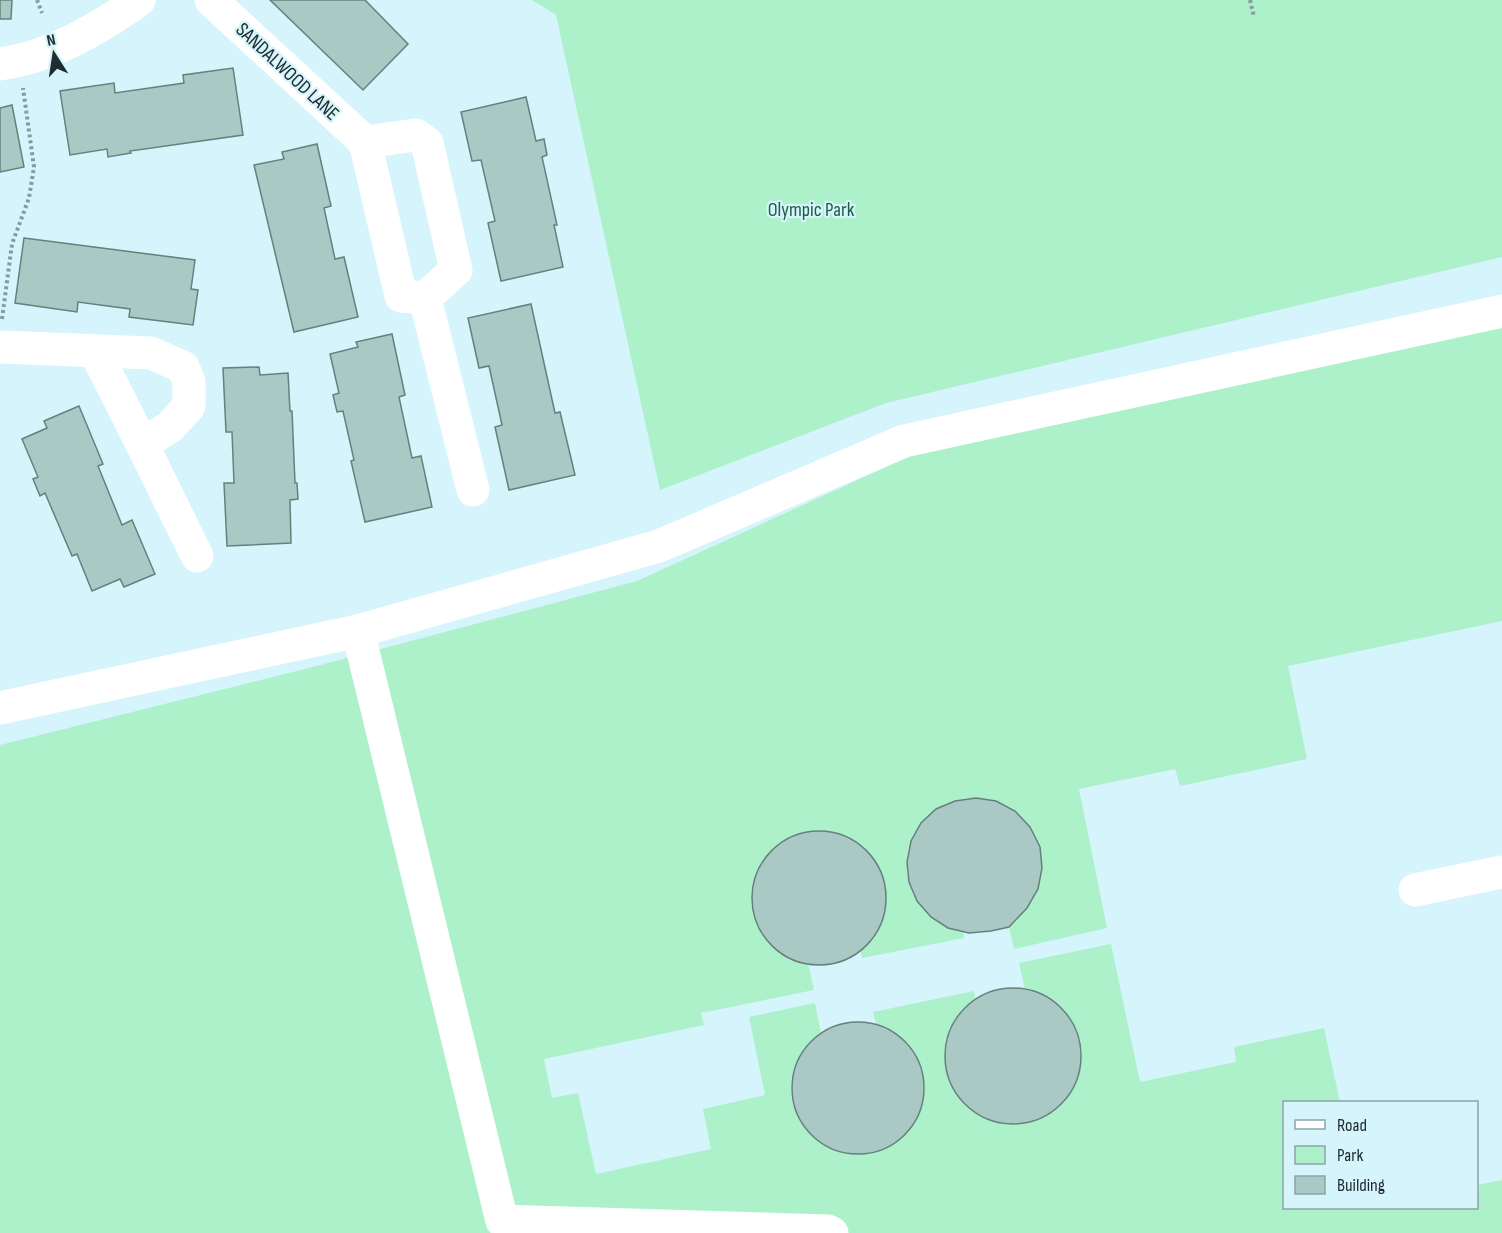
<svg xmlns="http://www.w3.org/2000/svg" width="1502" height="1233" viewBox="0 0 1502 1233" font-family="'Sofia Sans Condensed',sans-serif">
	<rect width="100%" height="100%" fill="#d5f4fb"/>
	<!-- green -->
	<g fill="#adf1cb">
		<path d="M532,0H1502V257L886,403L660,490L556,15Z"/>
		<path d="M1502,325V621L1288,666L1307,759L1180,786L1175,769L1079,789L1107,928L1014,949L1009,927C1020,916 1031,905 1037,891C1041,881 1042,869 1041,859C1035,810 981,781 938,809C932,812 928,820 923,826C920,831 915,835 912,840C906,851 906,869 909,881C914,908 937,925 963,931L964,938L862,958L860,950C872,942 879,929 883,916C898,864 847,817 796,835C733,857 741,954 808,963L814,990L701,1013L704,1025L544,1059L552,1098L578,1093L596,1174L711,1149L703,1109L765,1095L749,1017L815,1003L821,1033C802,1044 790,1069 791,1091C792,1111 802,1126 815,1139C824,1147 837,1152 848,1153C895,1159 932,1121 923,1075C921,1064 917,1054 910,1046C900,1035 889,1029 876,1024L873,1012L974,991L975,997C966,1007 955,1017 950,1030C946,1039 945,1051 946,1061C951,1126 1035,1147 1069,1093C1079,1077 1084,1058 1079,1040C1071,1012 1052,997 1025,990L1019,963L1111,944L1140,1082L1236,1062L1234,1047L1324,1028L1340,1102H1284V1208H1362L1363,1209L1371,1208H1476L1477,1185L1502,1180V1233H0V745L309,668L637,581L908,457Z"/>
	</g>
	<!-- building -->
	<g fill="#aac9c4" stroke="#64817d" stroke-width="1.5">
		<path d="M0,0H12L11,19H0Z"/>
		<path d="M270,0H365L408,44L363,90Z"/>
		<path d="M233,68L243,135L130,151L131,153L108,157L107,149L70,155L60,91L114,83L115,93L184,83L183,75Z"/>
		<path d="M526,97L536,141L544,139L547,155L542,157L557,225H554L563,267L501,281L488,223L495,221L481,160L472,161L461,112Z"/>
		<path d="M12,105L24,167L0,172V108Z"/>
		<path d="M317,144L331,206L324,208L335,259L344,257L358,317L294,332L254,165L284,159L282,152Z"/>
		<path d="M24,238L195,260L191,289L198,290L193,325L129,317L130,309L78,302L77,312L15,303Z"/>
		<path d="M531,304L555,413L560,412L575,475L509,490L495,427L502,425L489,366L479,368L468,318Z"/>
		<path d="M392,334L405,395L399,397L412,458L421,456L432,507L365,522L351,461L354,460L343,411L337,412L333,395L339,393L330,354L358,347L356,342Z"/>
		<path d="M259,367L260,375L288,373L290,411H292L295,483H297L298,499L290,500L291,543L227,546L224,483H234L232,432H226L223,368Z"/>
		<path d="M79,406L103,464L98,466L122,525L132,520L155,574L124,587L120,579L92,591L77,554L72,556L45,493L40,496L33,479L38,477L22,439L47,428L44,421Z"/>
		<path d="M976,798L996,801L1015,811L1030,827L1040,847L1042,868L1038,889L1027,908L1009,927L991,931L969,933L948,928L931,917L917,901L909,882L907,862L911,841L921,823L936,809L955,801Z"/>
		<circle cx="819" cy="898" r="67"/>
		<circle cx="1013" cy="1056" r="68"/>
		<circle cx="858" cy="1088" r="66"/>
	</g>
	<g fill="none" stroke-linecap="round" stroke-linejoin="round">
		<!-- path -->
		<g stroke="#849ba0" stroke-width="4" stroke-dasharray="3 3" stroke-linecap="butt">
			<path d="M37,0L42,13"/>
			<path d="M1250,0L1254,17"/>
			<path d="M2,319L12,244L29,198L34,167L23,88"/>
		</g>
		<!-- minor -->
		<g stroke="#fff" stroke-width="33">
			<path d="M211,0L365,142L401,296L425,298L456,270L427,143L416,135L365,142"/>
			<path d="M0,64C11,62 22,60 32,57C70,45 107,23 139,0"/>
			<path d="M425,298L473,490"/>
			<path d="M0,347L151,353L183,367L189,382V406L170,427L142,444"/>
			<path d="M95,351L142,444L197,556"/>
			<path d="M358,631L502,1221L828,1231L832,1233"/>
			<path d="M0,708L358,631L659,546L904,441L1502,311"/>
			<path d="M1415,890L1502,872"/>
		</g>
	</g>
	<g text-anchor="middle" stroke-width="4.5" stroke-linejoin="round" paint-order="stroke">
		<!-- street labels -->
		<g font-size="20" fill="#202c2f" stroke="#d5f4fb">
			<text transform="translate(288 71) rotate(43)" y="7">SANDALWOOD LANE</text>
		</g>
		<!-- park labels -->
		<g font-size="20" fill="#1b5d3f" stroke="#d5f4fb">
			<text x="811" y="216">Olympic Park</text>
		</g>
	</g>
	<!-- legend -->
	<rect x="1283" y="1101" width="195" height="108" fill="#d5f4fb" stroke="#8da4a9" stroke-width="1.5"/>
	<rect x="1295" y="1120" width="30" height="9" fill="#ffffff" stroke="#8da4a9" stroke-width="1.5"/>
	<text x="1337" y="1131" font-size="18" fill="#202c2f">Road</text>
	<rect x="1295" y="1146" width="30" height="18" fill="#adf1cb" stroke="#8da4a9" stroke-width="1.5"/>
	<text x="1337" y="1161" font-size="18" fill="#202c2f">Park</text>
	<rect x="1295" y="1176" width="30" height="18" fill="#aac9c4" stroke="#8da4a9" stroke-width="1.5"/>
	<text x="1337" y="1191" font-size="18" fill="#202c2f">Building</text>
	<!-- north arrow -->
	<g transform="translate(54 54) rotate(348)" stroke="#d5f4fb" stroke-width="4.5" paint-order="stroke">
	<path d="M0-4.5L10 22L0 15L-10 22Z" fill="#202c2f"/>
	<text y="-9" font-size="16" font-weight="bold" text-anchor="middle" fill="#202c2f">N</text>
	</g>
</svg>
